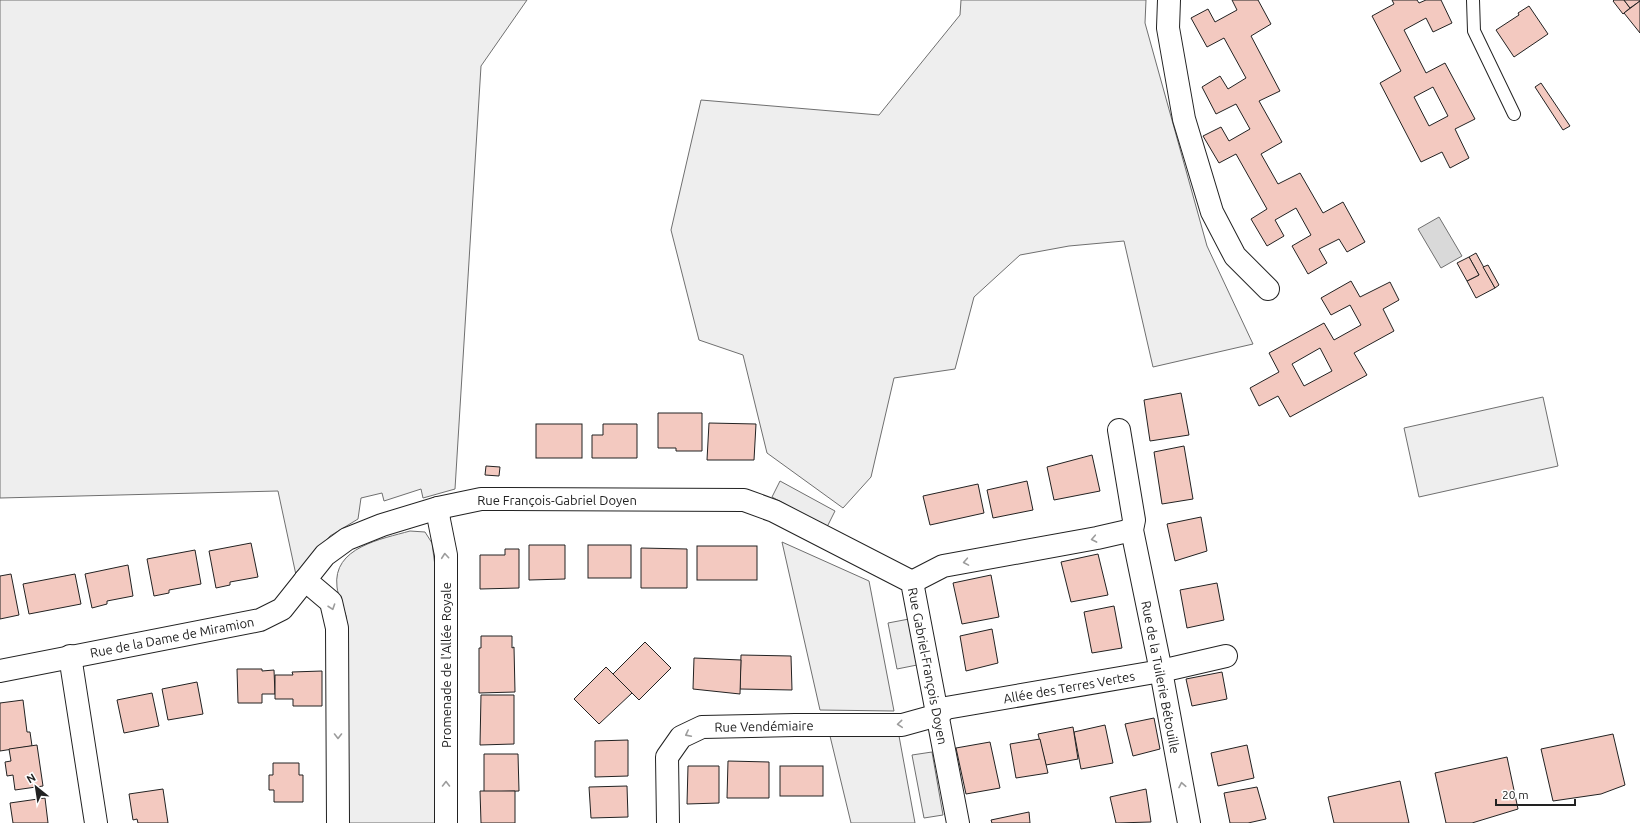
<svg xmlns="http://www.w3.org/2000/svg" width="1640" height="823" viewBox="0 0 1640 823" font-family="Ubuntu,sans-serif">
	<rect width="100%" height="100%" fill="#fff"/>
	<!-- green -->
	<g fill="#eee" stroke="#6f6f6f">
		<path d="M0,0H527L481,66L455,489L423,498L421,489L384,501L382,493L361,498L358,519L330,536L296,575L278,491L0,498Z"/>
		<path d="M961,0H1146L1145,23L1207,246L1253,344L1153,367L1124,241L1069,246L1020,255L974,297L955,369L894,378L871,477L843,508L767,453L743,355L699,340L671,230L701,100L879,115L960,15Z"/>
		<path d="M1543,397L1558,466L1419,497L1404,428Z"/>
		<path d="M410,531L425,532L432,543L435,566L436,823H349L346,616C343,607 338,596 337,587C332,547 382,539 410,531Z"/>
		<path d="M782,542L869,581L894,711L820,710Z"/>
		<path d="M830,736H899L915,823H851Z"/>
	</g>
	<!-- parking -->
	<g fill="#ededed" stroke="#6f6f6f">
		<path d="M780,481L835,511L827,527L772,497Z"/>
		<path d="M909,619L917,665L897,669L888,623Z"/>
		<path d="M932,752L943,815L924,818L912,755Z"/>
	</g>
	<!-- water -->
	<path fill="#d9d9d9" stroke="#6f6f6f" d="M1439,217L1462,256L1441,268L1418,229Z"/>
	<!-- building -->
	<g fill="#f3c9c0" stroke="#222" fill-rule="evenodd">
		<path d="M1232,0H1258L1271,24L1251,36L1280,91L1259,101L1282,142L1261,154L1278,184L1300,173L1323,213L1343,202L1365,242L1347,252L1339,239L1319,249L1327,263L1308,274L1292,246L1311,235L1296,208L1275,220L1284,236L1267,246L1251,219L1267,209L1236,154L1219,163L1203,136L1221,127L1229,141L1250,129L1236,104L1216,114L1202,87L1220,76L1228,89L1246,78L1224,38L1207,47L1191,18L1208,9L1215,22L1237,10Z"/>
		<path d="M1392,0H1417L1419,3L1426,0H1441L1452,23L1433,32L1426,18L1404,30L1426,73L1445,63L1475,119L1455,129L1469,158L1450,168L1442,152L1421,162L1380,83L1401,71L1372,16L1394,4ZM1433,87L1448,116L1429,126L1414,97Z"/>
		<path d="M1614,0H1624L1630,8L1623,14L1613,1Z"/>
		<path d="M1624,0H1640V1L1630,8Z"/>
		<path d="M1640,1V33L1624,13Z"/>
		<path d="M1529,6L1548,34L1514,57L1496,30L1519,15L1518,13Z"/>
		<path d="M1541,83L1570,126L1563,130L1535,87Z"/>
		<path d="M1476,253L1495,288L1476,298L1467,281L1479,275L1469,257Z"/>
		<path d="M1469,257L1479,275L1467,281L1457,263Z"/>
		<path d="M1488,265L1499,285L1495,288L1483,267Z"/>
		<path d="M1351,281L1360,297L1390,282L1399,300L1383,309L1394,331L1354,353L1367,375L1290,417L1278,396L1259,406L1250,388L1279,372L1269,353L1324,323L1334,340L1361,325L1350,305L1331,315L1321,298ZM1320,348L1332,371L1304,386L1292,364Z"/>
		<path d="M1181,393L1189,435L1150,441L1144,400Z"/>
		<path d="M658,413H702V451H676V448H658Z"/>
		<path d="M709,423L756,424L754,460H707Z"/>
		<rect x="536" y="424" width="46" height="34"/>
		<path d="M603,424H637V458H592V435H603Z"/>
		<path d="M1184,446L1193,499L1162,504L1154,452Z"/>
		<path d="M1092,455L1100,491L1054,500L1047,467Z"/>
		<path d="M486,466L500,467L499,476L485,475Z"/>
		<path d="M1027,481L1033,510L993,518L987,490Z"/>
		<path d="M978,484L984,513L930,525L923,496Z"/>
		<path d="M1201,517L1207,551L1175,561L1167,524Z"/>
		<path d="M251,543L258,577L230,582V585L216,588L209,551Z"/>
		<path d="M529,545H565V579L529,580Z"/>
		<rect x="588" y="545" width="43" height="33"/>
		<rect x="697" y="546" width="60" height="34"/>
		<path d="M641,548L687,549V588H641Z"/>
		<path d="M505,549H519V588L480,589V555H505Z"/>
		<path d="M195,550L201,584L169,590V593L154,596L147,559Z"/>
		<path d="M1098,554L1108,595L1071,602L1061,562Z"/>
		<path d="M128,565L133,596L107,601V604L92,608L85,574Z"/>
		<path d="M11,574L19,615L0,619V576Z"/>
		<path d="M75,574L81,604L29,614L23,584Z"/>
		<path d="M991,575L999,617L962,624L953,583Z"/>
		<path d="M1217,583L1224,620L1187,628L1180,590Z"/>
		<path d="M1114,606L1122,648L1092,653L1084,612Z"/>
		<path d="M992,629L998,663L966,671L960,636Z"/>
		<path d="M481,636H512V648L514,647L515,692L479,693V648H481Z"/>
		<path d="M645,642L671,668L639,700L613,674Z"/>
		<path d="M741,655L791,656L792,690L740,689Z"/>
		<path d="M694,658L741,660L740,694L693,689Z"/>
		<path d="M606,667L632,693L599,724L574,699Z"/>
		<path d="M237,669H262V671L274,670L275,694H262V703H238Z"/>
		<path d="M322,671V706H293V699H275V675H293L292,672Z"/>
		<path d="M1222,672L1227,699L1192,706L1186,679Z"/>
		<path d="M197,682L203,714L168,720L162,689Z"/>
		<path d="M152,693L159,726L124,733L117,700Z"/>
		<path d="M481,695H514V744L480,745Z"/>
		<path d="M23,700L27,732H30L32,746L0,751V703Z"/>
		<path d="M1154,718L1160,749L1133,756L1125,724Z"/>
		<path d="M1105,725L1113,763L1081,769L1074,732Z"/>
		<path d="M1073,727L1078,759L1046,765L1038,734Z"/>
		<path d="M1613,734L1625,785L1601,794L1553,801L1541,749Z"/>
		<path d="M1040,739L1048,773L1016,778L1010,744Z"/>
		<path d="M628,740V776L595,777V741Z"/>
		<path d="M990,742L1000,788L966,794L956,748Z"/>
		<path d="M37,745L43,786L15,790L13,775L7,776L5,762L11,761L9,749Z"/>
		<path d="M1247,745L1254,778L1218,786L1211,753Z"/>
		<path d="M484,754H518L519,791L484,792Z"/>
		<path d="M1507,757L1518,809L1472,823H1446L1435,773Z"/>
		<path d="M728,761L769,762V798H727Z"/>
		<path d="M273,763H299V775H303V802H274V790H269V775H273Z"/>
		<path d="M688,766H719V803L687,804Z"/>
		<rect x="780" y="766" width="43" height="30"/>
		<path d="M1400,781L1409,823H1334L1328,797Z"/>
		<path d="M627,786L628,817L591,818L589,787Z"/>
		<path d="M1257,787L1266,819L1248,823H1230L1224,793Z"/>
		<path d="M163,789L168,823H138L137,819L133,820L129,794Z"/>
		<path d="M1146,789L1151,822L1116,823L1110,797Z"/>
		<path d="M480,791H515V823H481Z"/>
		<path d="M45,798L48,823H13L10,803Z"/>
		<path d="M1029,812L1030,823H992L991,820Z"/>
	</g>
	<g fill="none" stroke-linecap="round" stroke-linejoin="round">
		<!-- service casing -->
		<g stroke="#222" stroke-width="14">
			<path id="service" d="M1473,0L1474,31L1514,114"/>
		</g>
		<!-- minor casing -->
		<g stroke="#222" stroke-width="24">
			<g id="minor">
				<path d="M1169,0L1168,28L1184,119L1212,212L1235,256L1268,289"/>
				<path d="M1119,430L1134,520L1132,530L1161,671L1189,823"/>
				<path d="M438,508L439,520L446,555V823"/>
				<path d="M305,580L331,602L337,628L338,823"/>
				<path d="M912,582L943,566L1097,538L1132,530"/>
				<path d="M70,656L96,823"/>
				<path d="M0,671L260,620L282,609L325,555L347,539L382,525L438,508L481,499L744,500L774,511L912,582L958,823"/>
				<path d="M668,823L667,757L681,737L702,727L795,725H902L938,715L946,708L1161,671L1226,656"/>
			</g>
		</g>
		<!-- service -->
		<use href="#service" stroke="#fff" stroke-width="12"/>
		<!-- minor -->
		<use href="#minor" stroke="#fff" stroke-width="22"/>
	</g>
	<!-- one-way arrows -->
	<defs><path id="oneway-chevron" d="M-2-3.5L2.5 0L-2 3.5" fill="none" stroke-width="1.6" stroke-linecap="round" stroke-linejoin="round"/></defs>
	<g stroke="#9c9c9c">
		<use href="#oneway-chevron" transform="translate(1094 539) rotate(169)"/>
		<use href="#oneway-chevron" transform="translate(445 556) rotate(-95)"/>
		<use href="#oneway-chevron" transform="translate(966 562) rotate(170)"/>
		<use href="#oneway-chevron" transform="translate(332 607) rotate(71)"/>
		<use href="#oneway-chevron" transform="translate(900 724) rotate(175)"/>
		<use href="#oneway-chevron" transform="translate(688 734) rotate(153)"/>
		<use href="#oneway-chevron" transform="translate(338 736) rotate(90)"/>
		<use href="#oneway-chevron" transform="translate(446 784) rotate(-90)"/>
		<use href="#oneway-chevron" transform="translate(1182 785) rotate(-101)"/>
	</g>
	<g text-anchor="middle" stroke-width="3" stroke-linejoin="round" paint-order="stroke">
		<!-- street labels -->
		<g font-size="13" fill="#222" stroke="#fff">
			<text x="557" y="505">Rue François-Gabriel Doyen</text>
			<text transform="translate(172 637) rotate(-11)" y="5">Rue de la Dame de Miramion</text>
			<text transform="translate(446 665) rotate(-90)" y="5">Promenade de l'Allée Royale</text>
			<text transform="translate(928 666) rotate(79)" y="5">Rue Gabriel-François Doyen</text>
			<text transform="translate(1161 677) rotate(79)" y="5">Rue de la Tuilerie Bétouille</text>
			<text transform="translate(1069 687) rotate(-10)" y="5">Allée des Terres Vertes</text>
			<text transform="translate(764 726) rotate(-1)" y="5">Rue Vendémiaire</text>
		</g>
	</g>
	<!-- north arrow -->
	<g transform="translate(36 787) rotate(330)" stroke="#ffffff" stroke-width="3" paint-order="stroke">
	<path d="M0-3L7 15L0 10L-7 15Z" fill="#222222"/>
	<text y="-6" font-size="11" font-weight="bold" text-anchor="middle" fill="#222222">N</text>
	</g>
	<!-- scale -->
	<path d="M1496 799v6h79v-6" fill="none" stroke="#222222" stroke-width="2"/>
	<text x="1502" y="799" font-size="12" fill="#222222" stroke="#ffffff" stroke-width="3" paint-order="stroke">20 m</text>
</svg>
